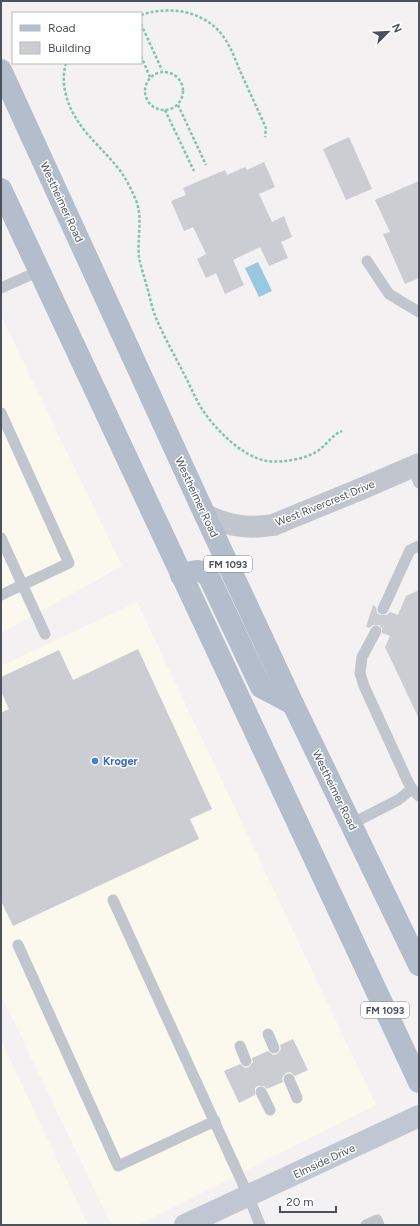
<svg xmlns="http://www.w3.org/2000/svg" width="420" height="1226" viewBox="0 0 420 1226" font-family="Figtree,sans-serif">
	<rect width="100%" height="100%" fill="#f3f1f1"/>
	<!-- commercial -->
	<g fill="#fbf9ee">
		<path d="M1,315L122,566L1,633Z"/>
		<path d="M137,602L376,1105L138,1225H116L110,1222L1,995V666Z"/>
		<path d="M1,1040L88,1225H1Z"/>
	</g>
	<!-- water -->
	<path fill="#98c8e2" d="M258,262L272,291L259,297L245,268Z"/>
	<!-- building -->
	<g fill="#cbcdd3">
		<path d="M349,137L372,189L346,200L323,149Z"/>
		<path d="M264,162L275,187L259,194L272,222L284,216L292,237L281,242L288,258L269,266L260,247L233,260L244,285L225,294L216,273L206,278L197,259L206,254L193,227L184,231L171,201L186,195L183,188L199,181L225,170L227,175L245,167L247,170Z"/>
		<path d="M419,181V278L405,284L383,234L390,232L375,200Z"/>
		<path d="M419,590V719L385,647L390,636L382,633V628L379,625H373L369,628L366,627L373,605L376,607L377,613L380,615H387L390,612L398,615L406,596Z"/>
		<path d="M138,649L212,809L190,819L199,839L13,926L1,901V713L9,709L1,691V677L59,650L73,680Z"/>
		<path d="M293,1039L308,1070L295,1076L290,1072L286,1073L282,1078L283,1082L267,1089L264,1086H258L255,1088V1095L239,1103L224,1071L240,1064L245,1068L249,1067L253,1062L252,1058L268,1051L273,1055L277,1054L281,1049L280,1045Z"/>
	</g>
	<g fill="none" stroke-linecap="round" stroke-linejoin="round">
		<!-- path -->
		<g stroke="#81c5ad" stroke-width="2.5" stroke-dasharray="3 2" stroke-linecap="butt">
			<path d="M141,15C171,5 207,11 225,39C232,49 236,62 241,73C249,91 258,110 266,128L265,137"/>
			<path d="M141,24L162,70"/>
			<path d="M141,56L150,77"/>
			<path d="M66,63C63,74 63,84 66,95C75,128 98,143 118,168C126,178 131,189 136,200C143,218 137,238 139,257C140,264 143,272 145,280C149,292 151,306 156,318C164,337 175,356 184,374C191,387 196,401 204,412C217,431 243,457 267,461C282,463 307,459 319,450C328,443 332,435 342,431"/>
			<circle cx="164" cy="91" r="19"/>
			<path d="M178,105L206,165"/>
			<path d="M165,110L194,171"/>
		</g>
		<!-- lane -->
		<g stroke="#c1c6ce" stroke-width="11">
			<path d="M367,261L389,294L419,312"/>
			<path d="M1,288L39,271"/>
			<path d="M1,413L69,563L1,595"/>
			<path d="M412,466L419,483"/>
			<path d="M1,538L45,634"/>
			<path d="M383,609L410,550L419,546"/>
			<path d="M376,631L362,657L360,673L364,686L408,782L412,789L419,796"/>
			<path d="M351,824L398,800L412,789"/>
			<path d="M113,900L248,1195L260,1225"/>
			<path d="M18,945L118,1166L215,1121"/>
			<path d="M268,1034L274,1048"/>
			<path d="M240,1046L246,1061"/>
			<path d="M289,1079L297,1098"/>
			<path d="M261,1092L270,1110"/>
			<path d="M366,1225L377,1220L379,1225"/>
		</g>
		<!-- street -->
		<path stroke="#c1c6ce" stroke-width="22" d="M205,515C229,526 247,529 273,525L361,489L419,464"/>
		<!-- secondary -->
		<path stroke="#c1c7d2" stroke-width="22" d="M185,1225L419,1116"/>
		<!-- primary -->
		<g stroke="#b4bdcc" stroke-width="22">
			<path d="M1,70L205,515L293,704L419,965"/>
			<path d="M1,189L419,1082"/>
			<path d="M181,575C193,572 199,567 209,577L261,687L293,704"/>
		</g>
	</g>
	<!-- markers -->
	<circle fill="#3f7fe0" stroke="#fff" stroke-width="1.5" cx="95" cy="761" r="4"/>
	<g text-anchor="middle" stroke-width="3" stroke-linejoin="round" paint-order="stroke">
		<!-- shield labels -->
		<g fill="#fff" stroke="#81868d" stroke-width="1">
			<rect x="204" y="556" width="48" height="16" rx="3"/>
			<rect x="361" y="1002" width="48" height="16" rx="3"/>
		</g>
		<g font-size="10" font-weight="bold" fill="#4b525c">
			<text x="228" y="568">FM 1093</text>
			<text x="385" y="1014">FM 1093</text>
		</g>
		<!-- street labels -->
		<g font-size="11" fill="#4b525c" stroke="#fff">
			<text transform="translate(62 202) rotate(65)" y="4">Westheimer Road</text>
			<text transform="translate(197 497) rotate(65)" y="4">Westheimer Road</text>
			<text transform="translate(325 503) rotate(-22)" y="4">West Rivercrest Drive</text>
			<text transform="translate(335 790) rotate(64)" y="4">Westheimer Road</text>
			<text transform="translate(324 1161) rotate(-25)" y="4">Elmside Drive</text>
		</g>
		<!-- shop labels -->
		<g font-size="11" font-weight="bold" fill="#366cbe" stroke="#fff" text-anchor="start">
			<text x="103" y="765">Kroger</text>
		</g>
	</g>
	<!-- border -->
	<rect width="420" height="1226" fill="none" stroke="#4b525c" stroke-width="4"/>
	<!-- legend -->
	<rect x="12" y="12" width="130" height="52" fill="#ffffff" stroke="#b7babe"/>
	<rect x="20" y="25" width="20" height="6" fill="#b4bdcc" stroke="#b7babe"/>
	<text x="48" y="32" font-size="12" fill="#4b525c">Road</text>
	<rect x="20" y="42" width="20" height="12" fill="#cbcdd3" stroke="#b7babe"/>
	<text x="48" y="52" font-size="12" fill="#4b525c">Building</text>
	<!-- north arrow -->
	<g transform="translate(388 32) rotate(66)" stroke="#ffffff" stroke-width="3" paint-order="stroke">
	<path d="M0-3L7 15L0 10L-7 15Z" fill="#4b525c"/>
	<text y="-6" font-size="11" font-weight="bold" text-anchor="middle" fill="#4b525c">N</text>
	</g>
	<!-- scale -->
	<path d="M280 1206v6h56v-6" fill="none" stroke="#4b525c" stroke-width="2"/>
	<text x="286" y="1206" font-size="12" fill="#4b525c" stroke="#ffffff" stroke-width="3" paint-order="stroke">20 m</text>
</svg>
